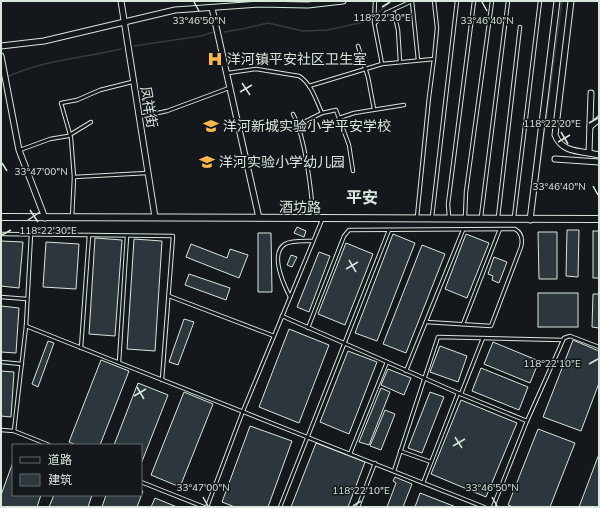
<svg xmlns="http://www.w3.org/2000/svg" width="600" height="508" viewBox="0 0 600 508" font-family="'Nunito Sans','Noto Sans SC',sans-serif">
	<rect width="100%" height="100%" fill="#14181c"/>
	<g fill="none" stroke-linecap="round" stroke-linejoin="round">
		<!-- stream -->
		<g stroke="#363b3e" stroke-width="1.5">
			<path d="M224,32L242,29L268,23L303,31L328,30L368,21L392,1"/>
			<path d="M134,46L201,36L214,32"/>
			<path d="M7,77C43,60 83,58 121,49"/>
			<path d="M534,209L562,1"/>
		</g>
	</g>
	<!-- building -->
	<g fill="#2c363c" stroke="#d8e6dc">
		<path d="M297,227L306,231L304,237L294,233Z"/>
		<path d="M567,230H579L578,277L566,276Z"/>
		<rect x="593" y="231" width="6" height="47"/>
		<path d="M538,232H557V279H539Z"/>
		<path d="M258,233H271L272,292H258Z"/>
		<path d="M393,234L415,243L377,341L355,333Z"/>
		<path d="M466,234L489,243L467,298L445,289Z"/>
		<path d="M95,238L122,240L115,336L89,334Z"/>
		<path d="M134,239L162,241L155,351L127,349Z"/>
		<path d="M1,241L23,242L19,288L1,286Z"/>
		<path d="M46,242L79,244L76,289L43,287Z"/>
		<path d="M346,243L373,254L345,325L318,314Z"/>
		<path d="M191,244L227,258L230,249L248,255L239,278L186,257Z"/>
		<path d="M422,245L445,254L406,353L383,344Z"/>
		<path d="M319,252L330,256L309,312L297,307Z"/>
		<path d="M291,255L297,257L292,267L287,265Z"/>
		<path d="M494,257L507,262L499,283L492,280L493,276L488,274Z"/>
		<path d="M189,274L230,288L226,300L185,285Z"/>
		<rect x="538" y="293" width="40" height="34"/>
		<path d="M593,294H599V328L592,327Z"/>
		<path d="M1,306L19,308L16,353L1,352Z"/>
		<path d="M184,319L194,322L178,365L169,362Z"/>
		<path d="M289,329L329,345L299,423L259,407Z"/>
		<path d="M573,340L599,351V383L581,431L543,417Z"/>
		<path d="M48,341L54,343L38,387L32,384Z"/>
		<path d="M493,342L539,361L530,383L484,364Z"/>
		<path d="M440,346L467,356L458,382L430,372Z"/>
		<path d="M348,351L377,362L349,434L320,422Z"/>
		<path d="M101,360L129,371L100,445H76L69,442Z"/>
		<path d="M481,368L528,387L519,410L472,391Z"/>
		<path d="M388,369L411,378L404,395L381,385Z"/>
		<path d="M1,371L14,372L11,417L1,416Z"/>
		<path d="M138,383L168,395L141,464V445H114Z"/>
		<path d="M381,388L390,392L369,445L359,442Z"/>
		<path d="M184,392L213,404L180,487L151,475Z"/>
		<path d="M430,392L444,397L422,453L408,448Z"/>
		<path d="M461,400L517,423L486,497L431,474Z"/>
		<path d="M385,410L395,414L381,450L370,446Z"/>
		<path d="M250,426L292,441L268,507H235L222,502Z"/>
		<path d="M538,429L575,443L550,507H513L508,505Z"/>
		<path d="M316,443L365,462L348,507H291Z"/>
		<path d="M599,454V507H579Z"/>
		<path d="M13,462V495H41L37,507H1V495Z"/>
		<path d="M395,477L412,484L403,507H387L396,483L393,481Z"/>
		<path d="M141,491H143L137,507H102L106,495H141Z"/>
		<path d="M420,493L456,507H415Z"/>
		<path d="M54,495H92L88,507H49Z"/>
		<path d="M155,498L177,507H151Z"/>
	</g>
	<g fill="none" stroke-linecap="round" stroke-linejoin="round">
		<!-- service casing -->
		<g stroke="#d8e6dc" stroke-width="4.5">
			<g id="service">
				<path d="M375,1L374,22L382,64"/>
				<path d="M412,1L418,60"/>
				<path d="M386,13H394L398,30L400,62"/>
				<path d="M375,23L386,13L412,1"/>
				<path d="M358,46L368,77L374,109"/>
				<path d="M228,73L256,69L299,76C311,83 316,100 322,113"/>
				<path d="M309,86L382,64L434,59"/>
				<path d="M293,114C305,136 312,193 313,219"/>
				<path d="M139,117L167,111L229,88"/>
				<path d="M339,118L354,113L404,105"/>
				<path d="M298,125L322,113L336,110L349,145L353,171"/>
				<path d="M20,150L50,139L68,136L91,122"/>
				<path d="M74,177L147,173"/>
				<path d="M417,217L429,97L434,59L437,28L434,1"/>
				<path d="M432,217L457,1"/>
				<path d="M449,217L448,204L474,1"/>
				<path d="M465,217L466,192L492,1"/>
				<path d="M481,217L508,1"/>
				<path d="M498,217L520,27"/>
				<path d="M514,217L540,1"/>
				<path d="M72,218L74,177L71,138L61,103L77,100L100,90L132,82"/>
				<path d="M1,234L173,236L162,380"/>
				<path d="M169,296L274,336"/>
				<path d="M1,297L27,299"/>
				<path d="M290,297C284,285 269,254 285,244C292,240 305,241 313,241"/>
				<path d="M282,316L458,393L527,421"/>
				<path d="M463,324L500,229"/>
				<path d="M26,326L484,507"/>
				<path d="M308,328L344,236L349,230L515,229C522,233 523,239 521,247L491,326L426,322"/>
				<path d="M81,348L89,235"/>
				<path d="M1,362L22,364"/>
				<path d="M119,362L127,236"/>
				<path d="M406,371L463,230"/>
				<path d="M461,394L483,338"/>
				<path d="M1,430L14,431L49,445"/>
				<path d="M14,431L26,326L31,234"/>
				<path d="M400,451L431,462"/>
				<path d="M350,454L387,362"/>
				<path d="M394,471L438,337L563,340"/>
				<path d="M141,482L204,507"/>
				<path d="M423,483L458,393"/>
				<path d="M207,507L243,411L322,220"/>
				<path d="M280,507L389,230"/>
				<path d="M358,507L375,463"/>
				<path d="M493,507L527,421L564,338L570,336L599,347"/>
			</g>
		</g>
		<!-- minor casing -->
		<g stroke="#d8e6dc" stroke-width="7">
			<g id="minor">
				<path d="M121,1L155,217"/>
				<path d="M571,1L555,135C561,150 574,151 589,153"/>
				<path d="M212,8L259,218"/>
				<path d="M1,46L44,41L175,10L258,4L308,5L343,1"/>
				<path d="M1,56L19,150L45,218"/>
				<path d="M591,93L589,153L599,155"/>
				<path d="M590,127L599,119"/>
				<path d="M555,159L599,162"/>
				<path d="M530,220L557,1"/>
			</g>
		</g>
		<!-- tertiary casing -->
		<g stroke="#d8e6dc" stroke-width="8">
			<path id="tertiary" d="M1,217L599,219"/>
		</g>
		<!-- service -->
		<use href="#service" stroke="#14181c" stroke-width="2.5"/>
		<!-- minor -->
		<use href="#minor" stroke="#14181c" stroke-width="5"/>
		<!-- tertiary -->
		<use href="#tertiary" stroke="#14181c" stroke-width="6"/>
	</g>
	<!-- ticks -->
	<path fill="none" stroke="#d8e6dc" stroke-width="1.5" d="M194,2L199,11M482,2L487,11M382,7L390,2M242,83L250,95M240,92L252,85M589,123L598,118M561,132L568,144M558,142L570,135M2,163L7,171M593,186L598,195M30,210L38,222M28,220L40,212M2,235L11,230M349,260L356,272M346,269L358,262M589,364L598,359M137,387L144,399M134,396L146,389M455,437L462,448M453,446L465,439M203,497L208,506M492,497L497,506M353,506L361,501"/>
	<!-- icons -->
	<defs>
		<g id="hospital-bare" transform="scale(1.2)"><path d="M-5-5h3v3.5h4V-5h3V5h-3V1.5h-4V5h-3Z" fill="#ffb74d" stroke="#14181c" stroke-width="2.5" paint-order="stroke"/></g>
		<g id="school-bare" transform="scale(1.2)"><path d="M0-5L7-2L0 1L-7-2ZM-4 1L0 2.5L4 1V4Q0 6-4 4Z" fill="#ffb74d" stroke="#14181c" stroke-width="2.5" paint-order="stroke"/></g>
	</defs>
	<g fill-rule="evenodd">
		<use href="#hospital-bare" x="215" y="59"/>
		<use href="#school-bare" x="211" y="126"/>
		<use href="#school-bare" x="207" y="162"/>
	</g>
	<g text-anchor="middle" stroke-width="3" stroke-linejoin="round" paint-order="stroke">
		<!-- poi labels -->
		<g font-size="14" fill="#d8e6dc" stroke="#14181c" text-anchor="start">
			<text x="227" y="64">洋河镇平安社区卫生室</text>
			<text x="223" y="131">洋河新城实验小学平安学校</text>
			<text x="219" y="167">洋河实验小学幼儿园</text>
		</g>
		<!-- street labels -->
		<g font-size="14" fill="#d8e6dc" stroke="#14181c">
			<text transform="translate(149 107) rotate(80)" y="5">凤祥街</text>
			<text transform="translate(300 207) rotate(1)" y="5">酒坊路</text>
		</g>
		<!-- quarter labels -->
		<g font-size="16" font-weight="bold" fill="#d8e6dc" stroke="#14181c">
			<text x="362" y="203">平安</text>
		</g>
	</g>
	<g font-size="10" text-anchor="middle" fill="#d8e6dc" stroke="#14181c" stroke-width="3" stroke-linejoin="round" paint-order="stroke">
		<text x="382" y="21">118°22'30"E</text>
		<text x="199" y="24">33°46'50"N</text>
		<text x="487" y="24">33°46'40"N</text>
		<text x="552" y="127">118°22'20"E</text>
		<text x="41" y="175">33°47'00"N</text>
		<text x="559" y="190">33°46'40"N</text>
		<text x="48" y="234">118°22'30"E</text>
		<text x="552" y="367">118°22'10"E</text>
		<text x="203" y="491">33°47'00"N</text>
		<text x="492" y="491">33°46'50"N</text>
		<text x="361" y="494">118°22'10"E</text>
	</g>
	<!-- border -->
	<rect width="600" height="508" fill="none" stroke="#d8e6dc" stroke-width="4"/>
	<!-- legend -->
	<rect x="12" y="444" width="130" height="52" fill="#14181c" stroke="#626a69"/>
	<rect x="20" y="457" width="20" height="6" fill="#14181c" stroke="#626a69"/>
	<text x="48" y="464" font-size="12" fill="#d8e6dc">道路</text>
	<rect x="20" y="474" width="20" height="12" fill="#2c363c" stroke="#626a69"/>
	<text x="48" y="484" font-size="12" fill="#d8e6dc">建筑</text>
</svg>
